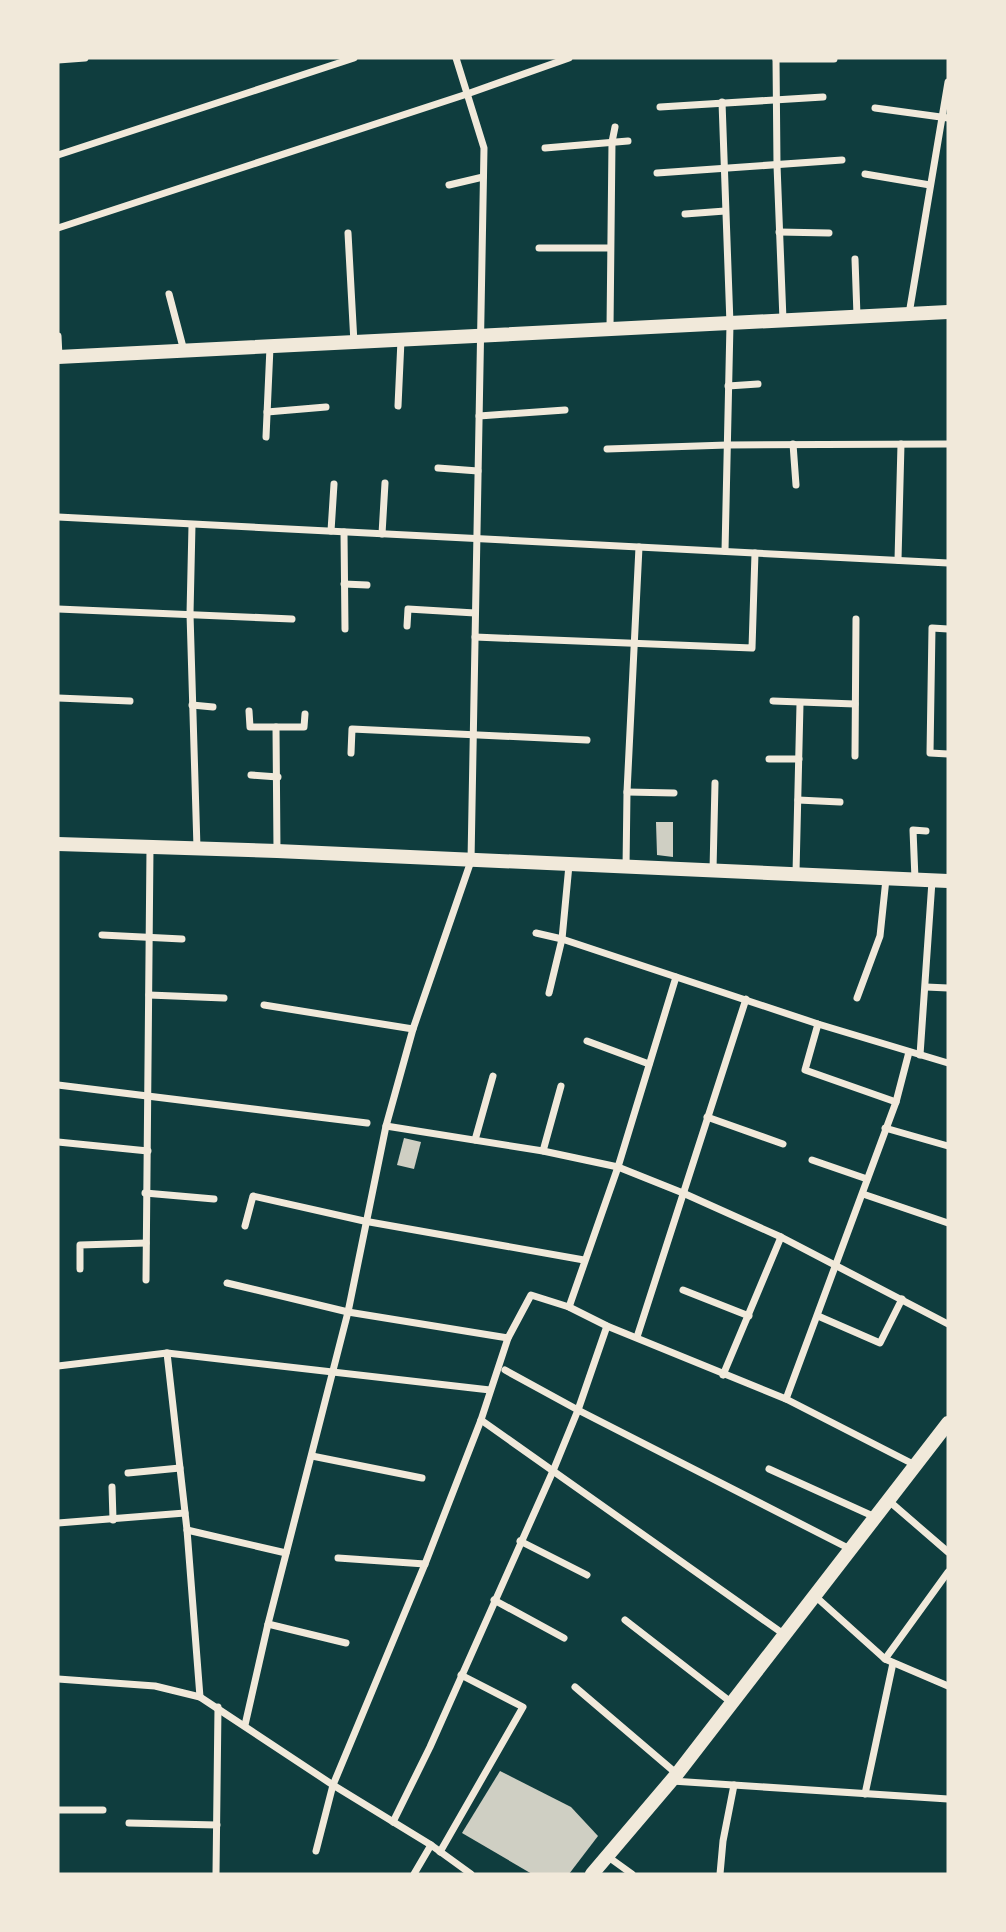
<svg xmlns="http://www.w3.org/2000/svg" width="1006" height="1932" viewBox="0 0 1006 1932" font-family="'Source Sans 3',sans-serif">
	<rect width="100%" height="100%" fill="#0f3d3e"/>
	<!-- building -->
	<g fill="#cfcfc3">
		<path d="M656,822H673V857L657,855Z"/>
		<path d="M404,1138L421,1142L414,1169L397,1165Z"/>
		<path d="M500,1771L571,1807L598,1836L569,1874H532L462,1833Z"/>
	</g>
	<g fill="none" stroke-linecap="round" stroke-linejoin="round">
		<!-- minor -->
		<g stroke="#f1e9da" stroke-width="7">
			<path d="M776,58L777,165L783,320"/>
			<path d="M776,59H834"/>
			<path d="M58,60L85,58"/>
			<path d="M722,102L730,324L725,551"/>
			<path d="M660,107L823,97"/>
			<path d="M875,108L948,118"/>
			<path d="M545,148L628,141"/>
			<path d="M58,155L354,58"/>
			<path d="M657,173L842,160"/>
			<path d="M865,174L930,185"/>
			<path d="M449,185L483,177"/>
			<path d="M685,214L725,211"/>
			<path d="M58,228L467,94L569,58"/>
			<path d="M779,232L829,233"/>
			<path d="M348,233L354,343"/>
			<path d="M539,248H610"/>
			<path d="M855,259L857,316"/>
			<path d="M169,294L184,351"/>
			<path d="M909,314L948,82"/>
			<path d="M610,329L612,142L615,127"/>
			<path d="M58,336L59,357"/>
			<path d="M728,386L758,384"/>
			<path d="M398,406L401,340"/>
			<path d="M267,412L326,407"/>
			<path d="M479,416L565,410"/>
			<path d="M266,437L270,347"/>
			<path d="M793,444L796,485"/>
			<path d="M607,449L727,445L948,444"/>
			<path d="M438,468L478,471"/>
			<path d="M58,517L948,563"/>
			<path d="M192,525L190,614L197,848"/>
			<path d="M331,531L334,484"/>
			<path d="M344,532L345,629"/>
			<path d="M382,534L385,483"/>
			<path d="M898,560L901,444"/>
			<path d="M344,584L367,585"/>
			<path d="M58,609L292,619"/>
			<path d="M407,626L408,609L475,613"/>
			<path d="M948,629L932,628L930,753L948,754"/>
			<path d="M475,637L752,648L755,553"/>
			<path d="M58,698L130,701"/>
			<path d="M773,701L855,704"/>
			<path d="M192,705L213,707"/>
			<path d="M249,711L250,727H304L305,714"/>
			<path d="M276,727L277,851"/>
			<path d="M351,753L352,729L587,740"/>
			<path d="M855,756L856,619"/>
			<path d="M769,759H799"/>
			<path d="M251,775L278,777"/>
			<path d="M627,792L674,793"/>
			<path d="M798,800L840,802"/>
			<path d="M626,868L627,792L639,547"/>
			<path d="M713,870L715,783"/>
			<path d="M796,873L800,704"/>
			<path d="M915,879L913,830L926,831"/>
			<path d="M536,933L562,939L818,1024L948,1063"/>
			<path d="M102,935L182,939"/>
			<path d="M926,987L948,988"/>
			<path d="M549,993L562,939L569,865"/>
			<path d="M149,995L224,998"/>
			<path d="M857,998L880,936L886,879"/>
			<path d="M264,1005L413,1029"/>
			<path d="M818,1024L805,1070L896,1102"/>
			<path d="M587,1041L649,1064"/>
			<path d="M920,1055L932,881"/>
			<path d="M58,1085L367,1123"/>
			<path d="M707,1117L783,1144"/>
			<path d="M386,1126L543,1151L618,1167L683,1193L781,1237L948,1324"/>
			<path d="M885,1128L948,1146"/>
			<path d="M475,1140L493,1076"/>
			<path d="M58,1142L148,1151"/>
			<path d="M543,1151L561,1086"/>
			<path d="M812,1160L867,1179"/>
			<path d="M145,1193L214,1199"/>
			<path d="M863,1194L948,1223"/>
			<path d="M245,1226L253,1196L364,1221L584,1260"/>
			<path d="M80,1269V1245L146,1243"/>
			<path d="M146,1280L150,848"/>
			<path d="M227,1283L348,1312L508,1338"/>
			<path d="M683,1290L749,1316"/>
			<path d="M569,1307L618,1167L676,977"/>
			<path d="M818,1316L880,1343L902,1299"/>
			<path d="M637,1337L746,999"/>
			<path d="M167,1353L187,1530L200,1697"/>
			<path d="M58,1366L167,1353L490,1390"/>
			<path d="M505,1370L578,1410L850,1549"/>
			<path d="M723,1375L781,1237"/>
			<path d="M786,1399L896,1102L909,1052"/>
			<path d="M481,1420L785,1635"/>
			<path d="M312,1456L422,1478"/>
			<path d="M769,1469L875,1517"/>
			<path d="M128,1473L180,1468"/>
			<path d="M112,1487L113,1520"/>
			<path d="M889,1501L948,1552"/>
			<path d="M58,1523L185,1513"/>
			<path d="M187,1530L286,1553"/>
			<path d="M520,1541L587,1575"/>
			<path d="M338,1558L425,1564"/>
			<path d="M815,1596L885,1659L948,1686"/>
			<path d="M494,1600L564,1638"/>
			<path d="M625,1620L732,1703"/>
			<path d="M268,1624L346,1643"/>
			<path d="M885,1659L948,1572"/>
			<path d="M58,1679L155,1686L200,1697L333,1785L431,1845L471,1874"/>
			<path d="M575,1687L677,1774"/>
			<path d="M245,1725L268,1624L348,1312L386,1126L413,1029L471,861L484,148L456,58"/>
			<path d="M672,1781L948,1799"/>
			<path d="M865,1794L893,1663"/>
			<path d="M58,1810H103"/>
			<path d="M393,1822L430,1747L553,1471L578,1410L607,1326"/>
			<path d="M129,1823L217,1825"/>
			<path d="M316,1851L333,1785L425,1564L481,1420L508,1338L531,1295L569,1307L607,1326L786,1399L915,1465"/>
			<path d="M440,1852L523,1707L461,1675"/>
			<path d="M607,1856L632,1874"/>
			<path d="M216,1874L218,1707"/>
			<path d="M414,1874L431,1845"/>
			<path d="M720,1874L723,1841L734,1785"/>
		</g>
		<!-- secondary -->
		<g stroke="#f1e9da" stroke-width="14">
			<path d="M58,357L948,312"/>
			<path d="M58,844L277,851L948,881"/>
			<path d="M592,1874L677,1774L948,1423"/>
		</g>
	</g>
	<!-- border -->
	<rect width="1006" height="1932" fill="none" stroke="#f1e9da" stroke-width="119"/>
</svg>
